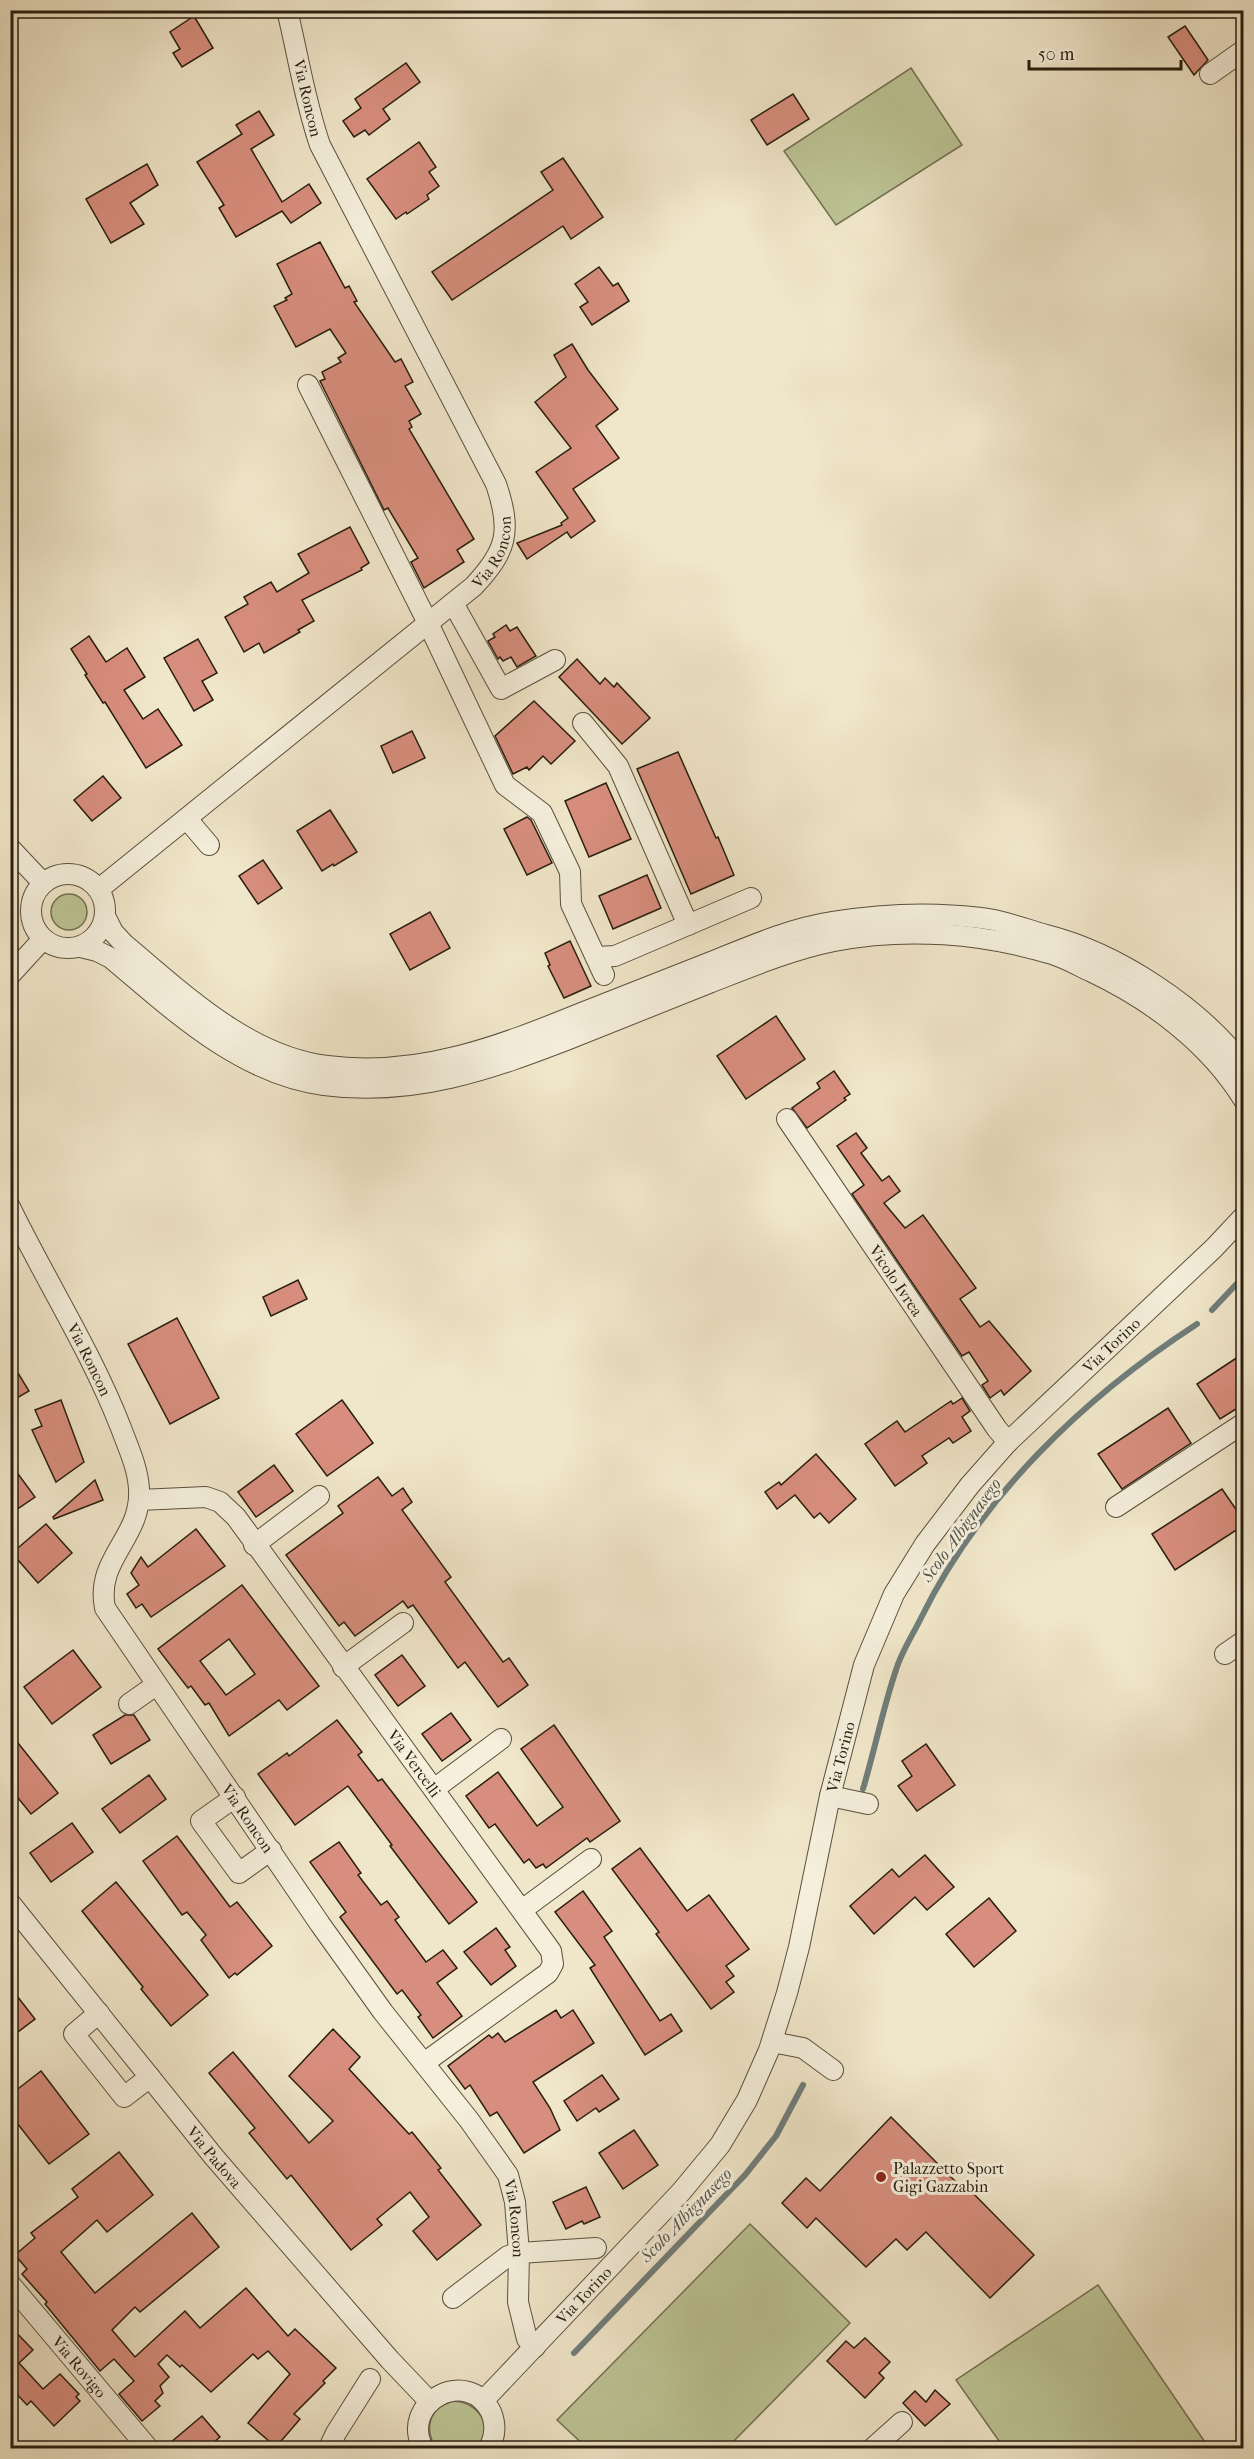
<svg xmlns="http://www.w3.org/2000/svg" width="1254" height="2459" viewBox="0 0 1254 2459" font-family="'IM FELL French Canon',serif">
	<rect width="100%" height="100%" fill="#f0e6c9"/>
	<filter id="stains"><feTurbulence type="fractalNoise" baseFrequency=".00333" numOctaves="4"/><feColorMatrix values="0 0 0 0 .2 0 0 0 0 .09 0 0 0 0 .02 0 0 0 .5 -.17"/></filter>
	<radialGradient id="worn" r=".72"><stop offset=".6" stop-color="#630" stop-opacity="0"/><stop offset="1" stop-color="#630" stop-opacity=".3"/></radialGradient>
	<!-- green -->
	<g fill="#bcc495" stroke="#727152" stroke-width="1.5">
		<path d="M911,68L962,145L836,225L784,151Z"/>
		<circle cx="69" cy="912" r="18"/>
		<path d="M750,2224L850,2323L727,2448H587L557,2420Z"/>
		<path d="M1098,2285L1209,2448H1004L956,2380Z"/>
		<path d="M453,2401C479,2402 495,2427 477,2448H436C423,2428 430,2407 453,2401Z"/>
	</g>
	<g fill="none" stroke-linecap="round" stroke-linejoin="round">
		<!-- stream -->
		<g stroke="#707d7a" stroke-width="6">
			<path d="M1212,1310L1244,1276"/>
			<path d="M863,1789C875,1749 883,1708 896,1670C901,1653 912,1636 920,1620C980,1497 1083,1398 1197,1324"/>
			<path d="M574,2353L745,2175L776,2136L803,2085"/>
		</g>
	</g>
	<!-- building -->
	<g fill="#d88e7e" stroke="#281e0f" stroke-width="1.5" fill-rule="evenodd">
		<path d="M194,16L213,48L182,67L173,53L180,49L170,32Z"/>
		<path d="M1185,26L1208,60L1194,75L1168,37Z"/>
		<path d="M406,63L420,82L383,109L390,119L369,135L365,130L354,137L343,121L361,108L355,99Z"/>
		<path d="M793,94L809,119L767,145L751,120Z"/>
		<path d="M259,111L274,135L251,149L282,202L309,184L321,203L291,223L282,211L236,237L219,208L224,205L197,162L242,134L236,125Z"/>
		<path d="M419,142L436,167L429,172L439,186L427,195L429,199L407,214L406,212L396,219L367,179Z"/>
		<path d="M563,158L603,217L571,239L563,226L452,300L432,272L553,190L541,172Z"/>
		<path d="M147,164L158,185L130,203L144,224L111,243L86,199Z"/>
		<path d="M320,242L345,288L349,286L357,301L354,302L395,362L401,359L413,382L405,386L421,414L409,421L412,427L409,429L474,539L457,550L464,562L424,588L411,562L418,558L388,508L384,510L320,381L325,379L322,372L341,362L338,358L346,353L330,329L296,347L274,306L287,300L285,298L292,294L277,264Z"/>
		<path d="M599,267L613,286L618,283L629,301L592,325L580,307L588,302L575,284Z"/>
		<path d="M572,344L588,370L618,409L596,426L619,458L573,489L595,521L571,538L567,532L527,559L517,543L562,525L561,523L568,518L536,472L571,448L535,402L566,377L554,355Z"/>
		<path d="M350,527L369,563L361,568L362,570L302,600L314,621L298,630L300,632L264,653L259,643L244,652L225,617L248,604L244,597L271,582L277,592L309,573L298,554Z"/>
		<path d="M506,625L510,631L517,627L536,656L517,667L511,657L503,661L500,657L498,659L488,641L495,637L493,634Z"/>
		<path d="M89,636L106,662L127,648L145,677L124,690L143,719L158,709L182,745L146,768L105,702L103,703L85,675L87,674L71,649Z"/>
		<path d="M198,639L217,673L202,681L213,700L194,711L164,658Z"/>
		<path d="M577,659L600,684L605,678L614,687L617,683L650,718L622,744L559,677Z"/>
		<path d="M534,701L575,741L551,764L543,756L529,770L527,767L513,774L495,736Z"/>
		<path d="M412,731L425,758L393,773L381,746Z"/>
		<path d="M678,752L716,838L718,837L734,875L691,894L637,769Z"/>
		<path d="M103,776L121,798L92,821L74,800Z"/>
		<path d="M606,783L631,839L589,857L565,801Z"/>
		<path d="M330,810L357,852L334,866L333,864L322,871L297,831Z"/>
		<path d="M527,817L531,820L552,863L527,875L504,829Z"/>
		<path d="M263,860L282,888L258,904L239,876Z"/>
		<path d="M647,875L661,908L613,929L599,896Z"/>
		<path d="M430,912L450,948L410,970L390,934Z"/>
		<path d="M570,941L591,986L564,998L548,966L550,965L545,953Z"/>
		<path d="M776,1016L805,1059L746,1099L717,1056Z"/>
		<path d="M834,1071L850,1094L844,1098L846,1100L807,1128L792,1108L820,1088L817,1083Z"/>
		<path d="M856,1133L867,1148L861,1153L882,1181L889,1176L900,1191L884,1203L905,1228L923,1215L976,1288L960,1299L980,1327L989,1321L1031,1371L1004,1395L1001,1390L990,1398L982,1385L988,1381L969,1352L962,1356L852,1194L864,1185L837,1146Z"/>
		<path d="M298,1280L307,1299L271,1316L263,1297Z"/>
		<path d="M177,1318L219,1398L170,1424L128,1344Z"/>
		<path d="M1244,1353V1404L1220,1419L1197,1384Z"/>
		<path d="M10,1360L29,1391L10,1402Z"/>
		<path d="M962,1398L970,1411L962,1417L971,1431L953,1443L949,1438L922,1456L927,1463L895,1486L865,1444L897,1421L905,1432L951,1401L953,1404Z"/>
		<path d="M61,1400L84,1462L56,1482L32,1430L42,1426L35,1410Z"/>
		<path d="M342,1400L373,1443L327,1476L296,1434Z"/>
		<path d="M1168,1408L1191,1443L1122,1489L1098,1454Z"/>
		<path d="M816,1454L856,1499L829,1523L820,1513L814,1518L795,1495L777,1509L765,1492L779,1482L781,1485Z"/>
		<path d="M10,1463L35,1497L10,1514Z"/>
		<path d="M274,1465L293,1491L256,1517L238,1492Z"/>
		<path d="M378,1477L392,1496L403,1488L412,1502L402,1510L451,1577L445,1582L503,1662L509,1658L528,1685L498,1707L465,1662L458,1668L413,1605L408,1608L403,1601L355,1636L344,1622L339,1626L286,1555L343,1513L338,1506Z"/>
		<path d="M95,1480L103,1500L54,1519L53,1517Z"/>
		<path d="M1222,1489L1244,1521V1525L1175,1570L1152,1534Z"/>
		<path d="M46,1524L72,1553L38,1583L12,1553Z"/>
		<path d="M196,1529L225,1566L151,1617L142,1604L136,1608L127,1594L139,1585L131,1573L141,1557L148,1567Z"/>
		<path d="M242,1585L319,1686L287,1710L279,1700L229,1736L209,1703L205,1705L191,1686L188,1688L158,1649ZM229,1639L255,1674L226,1695L200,1661Z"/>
		<path d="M73,1650L101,1687L52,1724L24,1687Z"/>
		<path d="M402,1655L425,1686L398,1706L375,1675Z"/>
		<path d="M451,1713L471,1740L442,1761L422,1734Z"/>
		<path d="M125,1715H134L150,1740L111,1764L93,1735Z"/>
		<path d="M337,1720L362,1752L358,1755L378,1781L382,1779L477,1902L449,1924L390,1846L392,1845L348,1786L295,1825L258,1774L287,1753L289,1756Z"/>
		<path d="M554,1725L620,1821L590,1842L587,1838L546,1868L543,1864L536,1868L529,1859L524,1863L495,1824L489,1828L466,1796L498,1772L537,1826L563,1807L521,1749Z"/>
		<path d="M10,1733L58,1793L31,1814L10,1788Z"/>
		<path d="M926,1744L955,1785L917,1811L898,1786L912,1776L902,1761Z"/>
		<path d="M149,1775L166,1799L120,1833L102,1809Z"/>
		<path d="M72,1823L93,1852L51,1882L30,1853Z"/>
		<path d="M177,1836L230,1907L237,1902L272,1946L237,1975L235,1973L229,1978L201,1940L206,1935L187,1912L182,1915L143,1861Z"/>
		<path d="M339,1842L361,1873L358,1875L381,1905L387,1901L399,1917L395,1920L426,1962L443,1950L457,1968L437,1983L462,2016L433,2038L418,2017L421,2015L402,1990L397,1994L340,1917L346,1912L310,1862Z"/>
		<path d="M640,1848L687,1911L709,1895L749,1949L726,1966L734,1976L726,1982L734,1992L711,2009L656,1934L659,1932L612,1869Z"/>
		<path d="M925,1855L954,1887L927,1910L915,1897L874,1934L850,1906L892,1869L899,1877Z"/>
		<path d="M116,1882L208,1995L171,2026L141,1989L143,1987L82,1911Z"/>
		<path d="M583,1891L612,1931L604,1937L660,2021L671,2014L682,2031L645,2055L590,1968L595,1965L555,1912Z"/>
		<path d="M989,1898L1016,1931L974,1967L946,1934Z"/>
		<path d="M496,1928L510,1947L505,1950L516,1966L491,1985L464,1952Z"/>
		<path d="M10,1987L35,2019L10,2038Z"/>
		<path d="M556,2010L561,2018L573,2010L594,2043L533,2082L550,2108L560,2130L524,2153L497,2112L490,2116L470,2085L465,2089L448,2066L489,2035L492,2038L498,2033L505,2042Z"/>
		<path d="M333,2029L360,2057L349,2069L409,2134L412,2132L441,2168L438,2170L481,2225L437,2260L413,2231L429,2217L410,2192L377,2219L382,2225L351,2250L291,2175L287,2179L249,2133L255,2128L209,2073L233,2052L309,2143L333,2121L289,2076Z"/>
		<path d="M41,2071L89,2134L49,2164L10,2114V2095Z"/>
		<path d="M602,2075L619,2099L599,2112L596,2108L577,2121L564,2101Z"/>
		<path d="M891,2117L963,2189L966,2186L1034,2255L990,2298L926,2232L907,2250L896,2239L866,2267L816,2218L807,2228L782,2203L806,2178L820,2191Z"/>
		<path d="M634,2130L658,2165L623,2189L599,2153Z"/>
		<path d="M119,2152L153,2195L107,2232L97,2220L61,2252L95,2293L192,2213L219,2247L140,2312L135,2307L112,2330L135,2357L185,2311L200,2328L246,2288L288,2336L295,2329L336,2368L323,2381L325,2383L294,2414L300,2419L276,2447L248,2423L290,2374L268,2351L258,2359L253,2354L211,2392L182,2365L180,2367L167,2355L158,2364L169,2377L160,2386L163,2393L155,2401L160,2406L142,2421L119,2394L134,2381L114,2359L100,2371L45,2304L47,2302L22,2274L27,2269L15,2255L35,2238L31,2233L78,2197L72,2189Z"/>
		<path d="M586,2187L600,2217L584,2224L582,2221L566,2229L553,2202Z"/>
		<path d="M10,2326L33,2350L19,2363L43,2389L60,2374L79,2394L76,2397L80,2401L54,2426L31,2401L27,2405L10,2387Z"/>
		<path d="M865,2338L890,2362L879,2373L884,2378L865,2398L827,2361L846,2341L854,2348Z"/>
		<path d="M935,2390L950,2404L925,2426L903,2403L915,2391L926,2402Z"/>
		<path d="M202,2416L220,2437L207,2448H164Z"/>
	</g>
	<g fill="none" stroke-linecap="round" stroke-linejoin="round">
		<!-- minor casing -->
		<g stroke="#5a503e" stroke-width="22">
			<g id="minor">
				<path d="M1210,74L1244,50"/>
				<path d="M308,385L428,623L505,785L542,813L570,872L571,904L604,975"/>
				<path d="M453,603L501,689L555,660"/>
				<path d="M583,723L618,766L688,925"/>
				<path d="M187,819L209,845"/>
				<path d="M10,848L43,883"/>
				<circle cx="68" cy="911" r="37"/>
				<path id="s1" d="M99,889L474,586C507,551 512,531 496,484L320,145C305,102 298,55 287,10"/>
				<path d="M106,918L113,932L124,944C183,993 247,1056 327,1066C419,1078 500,1046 584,1012C628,995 672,977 716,960C753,945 793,928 833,922C881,914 932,912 981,918C1002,920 1025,929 1046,935C1117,953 1200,1007 1244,1066"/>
				<path d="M81,947L97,951L111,958C173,1010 240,1074 324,1085C414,1097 492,1069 574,1037C619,1019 664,1001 709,983C750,967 790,950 834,941C906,927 982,933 1052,954C1065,958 1079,966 1092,972C1151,1000 1209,1043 1244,1100"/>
				<path d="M596,957L615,956L751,898"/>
				<path d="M10,975L43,939"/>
				<path id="s2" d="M787,1119L997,1429L1008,1442"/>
				<path id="s3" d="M10,1207C46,1281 91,1351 121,1428C128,1447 138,1468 139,1489C142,1538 95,1558 105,1608L320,1924L383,2012L469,2120L508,2175L515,2202L519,2253L518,2302L527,2339L535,2347"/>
				<path id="s4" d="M139,1500L206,1497L220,1502L236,1517L551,1951L553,1964L548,1973L424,2063"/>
				<path d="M1116,1507L1244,1423"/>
				<path d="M254,1545L319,1496"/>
				<path d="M1225,1654L1244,1641"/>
				<path d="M343,1667L403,1623"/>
				<path d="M129,1704L156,1685"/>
				<path d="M434,1789L501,1739"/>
				<path d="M830,1796L868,1804"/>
				<path d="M235,1797L201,1821L239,1873L271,1850"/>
				<path id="s5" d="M10,1903L214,2157L390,2360L430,2402"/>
				<path d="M522,1910L591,1859"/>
				<path d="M99,2013L74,2034L124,2097L150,2077"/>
				<path d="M772,2042L803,2048L833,2070"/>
				<path id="s6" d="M10,2284L148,2448"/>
				<path d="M453,2298L508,2256L519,2253L596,2248"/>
				<path id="s7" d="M483,2401L681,2192L720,2145L747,2100L769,2050L787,1993L799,1947L830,1796L864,1665L894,1594L925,1544L970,1485L1008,1442L1214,1248L1244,1216"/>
				<path d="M329,2448L336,2433L370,2379"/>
				<path d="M423,2448C399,2402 468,2366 491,2412C496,2424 495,2437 489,2448"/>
				<path d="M873,2448L902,2422"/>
			</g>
		</g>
		<!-- minor -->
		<use href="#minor" stroke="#f5efdc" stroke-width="20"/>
	</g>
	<!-- markers -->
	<circle fill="#8f2418" stroke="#f5efdc" stroke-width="2" cx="881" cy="2177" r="6"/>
	<g text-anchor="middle" stroke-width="6" stroke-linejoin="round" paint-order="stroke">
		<!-- street labels -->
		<g font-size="16" fill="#281e0f" stroke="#f5efdc">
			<text transform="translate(308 98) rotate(77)" y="6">Via Roncon</text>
			<text dy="6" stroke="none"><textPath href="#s1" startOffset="522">Via Roncon</textPath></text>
			<text dy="6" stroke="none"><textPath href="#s2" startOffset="195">Vicolo Ivrea</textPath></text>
			<text dy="6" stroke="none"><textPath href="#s7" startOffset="1262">Via Torino</textPath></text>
			<text dy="6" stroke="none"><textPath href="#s3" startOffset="172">Via Roncon</textPath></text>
			<text dy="6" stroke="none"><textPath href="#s7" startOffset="758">Via Torino</textPath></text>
			<text dy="6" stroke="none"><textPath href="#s4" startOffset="408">Via Vercelli</textPath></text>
			<text dy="6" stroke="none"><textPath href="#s3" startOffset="692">Via Roncon</textPath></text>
			<text dy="6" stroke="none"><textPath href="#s5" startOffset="326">Via Padova</textPath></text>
			<text dy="6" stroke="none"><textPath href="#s3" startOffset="1178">Via Roncon</textPath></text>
			<text dy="6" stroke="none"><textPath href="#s7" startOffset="146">Via Torino</textPath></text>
			<text dy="6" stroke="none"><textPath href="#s6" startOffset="108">Via Rovigo</textPath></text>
		</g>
		<!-- poi labels -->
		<g font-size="16" fill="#281e0f" stroke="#f5efdc" text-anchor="start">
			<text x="893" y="2174">Palazzetto Sport<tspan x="893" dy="18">Gigi Gazzabin</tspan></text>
		</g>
		<!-- water labels -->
		<g font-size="18" font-style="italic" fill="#52564d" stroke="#f5efdc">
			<text transform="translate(961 1530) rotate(-54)" y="6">Scolo Albignasego</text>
			<text transform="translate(686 2215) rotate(-46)" y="6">Scolo Albignasego</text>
		</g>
	</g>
	<!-- margin -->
	<rect width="1254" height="2459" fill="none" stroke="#f0e6c9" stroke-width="36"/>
	<rect x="12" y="12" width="1230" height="2435" fill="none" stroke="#281e0f" stroke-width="3"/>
	<rect x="18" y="18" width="1218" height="2423" fill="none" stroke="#281e0f" stroke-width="1.5"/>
	<!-- scale -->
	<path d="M1029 60v9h152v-9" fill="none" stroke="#281e0f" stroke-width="3"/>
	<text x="1038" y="60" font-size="18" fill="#281e0f" stroke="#f5efdc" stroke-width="4.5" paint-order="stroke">50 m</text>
	<rect width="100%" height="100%" filter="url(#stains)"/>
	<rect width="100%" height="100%" fill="url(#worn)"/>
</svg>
